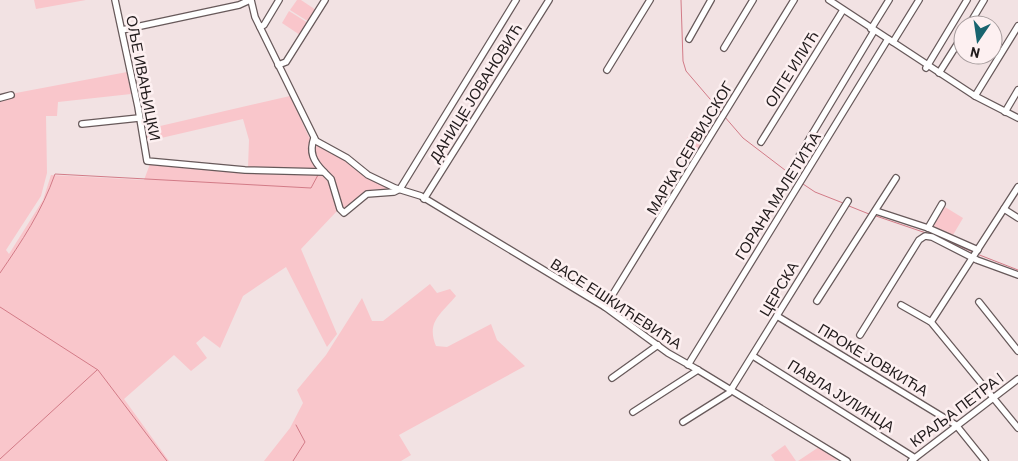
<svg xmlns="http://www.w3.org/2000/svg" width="1018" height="461" viewBox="0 0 1018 461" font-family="Barlow,sans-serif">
	<rect width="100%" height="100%" fill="#f2e2e3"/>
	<!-- green -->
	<g fill="#f9c6cb">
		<path d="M34,0H86L36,9Z"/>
		<path d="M297,0H301L316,10L309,22L290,10Z"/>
		<path d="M289,11L308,23L300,35L282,23Z"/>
		<path d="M127,72L131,94L58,102L57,116H46L47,173L41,196L6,250L9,254L43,200L51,175L144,180L150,164L234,172L296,174V169L248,168L249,140L243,119L144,142L143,130L290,96L309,137L318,144L394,189L369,190L361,195L341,214L337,211L301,249L337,334L327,347L286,267L243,296L220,348L204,336L196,343L207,358L191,371L174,355L124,399L169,461H0V96Z"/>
		<path d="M694,127L711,137L701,153L684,143Z"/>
		<path d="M945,207L963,218L953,235L932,226Z"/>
		<path d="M430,284L437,293L450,289L456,296C441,314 426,322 436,346L447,347L491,324L497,340L525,366L399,435L411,455L401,461H264L290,428L303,403L297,390L326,355L362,298L372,321H383Z"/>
		<path d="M785,445L796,461H775L771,455Z"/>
		<path d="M819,447L842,460L798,461Z"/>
	</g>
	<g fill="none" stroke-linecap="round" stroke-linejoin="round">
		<!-- stream -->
		<g stroke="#d27b87" stroke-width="1">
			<path d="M681,0L683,61L686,71L722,113"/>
			<path d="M724,116L743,138L798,180"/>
			<path d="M803,184L815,192L843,203"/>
			<path d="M849,206L869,214"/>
			<path d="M876,216L929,234"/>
			<path d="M938,237L973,252"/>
			<path d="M977,254L1018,270"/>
			<path d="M0,273C22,241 42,211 55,174L311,188L318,175"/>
			<path d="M0,307L98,370L167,461"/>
			<path d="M0,459L97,370"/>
			<path d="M293,461L305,442L296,425"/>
		</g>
		<!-- minor casing -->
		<g stroke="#67595a" stroke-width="8">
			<g id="minor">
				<path d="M115,0L138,107L147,161L245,170L324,172L331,179L340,209L344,213L367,194L394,192L400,189L516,0"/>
				<path d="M251,0L255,17L316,141L347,158L368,175L395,188L421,196L605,307L668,353L698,370L847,461"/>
				<path d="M829,0L975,96L1018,118"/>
				<path d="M969,25L984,0"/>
				<path d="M260,27L264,25L279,0"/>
				<path d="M871,29L889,0"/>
				<path d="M122,30L239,5L250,0"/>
				<path d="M689,39L711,0"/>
				<path d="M893,42L919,0"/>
				<path d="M724,48L753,0"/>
				<path d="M278,65L286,62L325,0"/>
				<path d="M926,68L967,0"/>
				<path d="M607,70L650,0"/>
				<path d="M939,73L963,35"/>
				<path d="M975,96L1018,26"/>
				<path d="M0,98L11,95"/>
				<path d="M1005,112L1018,90"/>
				<path d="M82,124L139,118"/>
				<path d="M314,138C309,152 313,161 324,172"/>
				<path d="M761,142L843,10"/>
				<path d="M799,156L874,31"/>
				<path d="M424,199L549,0"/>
				<path d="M1004,209L1018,218"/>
				<path d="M876,211L928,228L978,250"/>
				<path d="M928,228L942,204"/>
				<path d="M817,301L896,178"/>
				<path d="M979,302L1018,351"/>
				<path d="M901,305L931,322L1018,428"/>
				<path d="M605,307L794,0"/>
				<path d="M777,316L956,425L985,461"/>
				<path d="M931,322L1018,187"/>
				<path d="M860,335L919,240L925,236L932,237L977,260L1018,275"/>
				<path d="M753,356L915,458"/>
				<path d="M688,365L888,39"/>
				<path d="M612,378L658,345"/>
				<path d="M633,412L698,370"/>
				<path d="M683,422L729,393L848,201"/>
				<path d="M911,461L1018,379"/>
			</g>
		</g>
		<!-- minor -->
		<use href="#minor" stroke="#fff" stroke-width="5.5"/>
	</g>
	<g text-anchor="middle" stroke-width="5" stroke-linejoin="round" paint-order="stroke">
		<!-- street labels -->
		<g font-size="15" fill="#211b1c" stroke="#fdf0f1">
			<text transform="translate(792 69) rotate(-58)" y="5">ОЛГЕ ИЛИЋ</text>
			<text transform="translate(143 78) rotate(79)" y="5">ОЉЕ ИВАЊИЦКИ</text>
			<text transform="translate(476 93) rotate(-58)" y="5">ДАНИЦЕ ЈОВАНОВИЋ</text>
			<text transform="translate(690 148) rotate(-59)" y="5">МАРКА СЕРВИЈСКОГ</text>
			<text transform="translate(778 196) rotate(-58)" y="5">ГОРАНА МАЛЕТИЋА</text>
			<text transform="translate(779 289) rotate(-59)" y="5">ЦЕРСКА</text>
			<text transform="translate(616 304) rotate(33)" y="5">ВАСЕ ЕШКИЋЕВИЋА</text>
			<text transform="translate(873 360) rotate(31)" y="5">ПРОКЕ ЈОВКИЋА</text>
			<text transform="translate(841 396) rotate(32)" y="5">ПАВЛА ЈУЛИНЦА</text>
			<text transform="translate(957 410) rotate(-37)" y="5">КРАЉА ПЕТРА I</text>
		</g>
	</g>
	<!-- north arrow -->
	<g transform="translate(978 40) rotate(193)"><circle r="24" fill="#fdf0f1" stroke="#a59b9c"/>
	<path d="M0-4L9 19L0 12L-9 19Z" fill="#18646f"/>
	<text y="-8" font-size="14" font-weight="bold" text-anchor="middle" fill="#211b1c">N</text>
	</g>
</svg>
